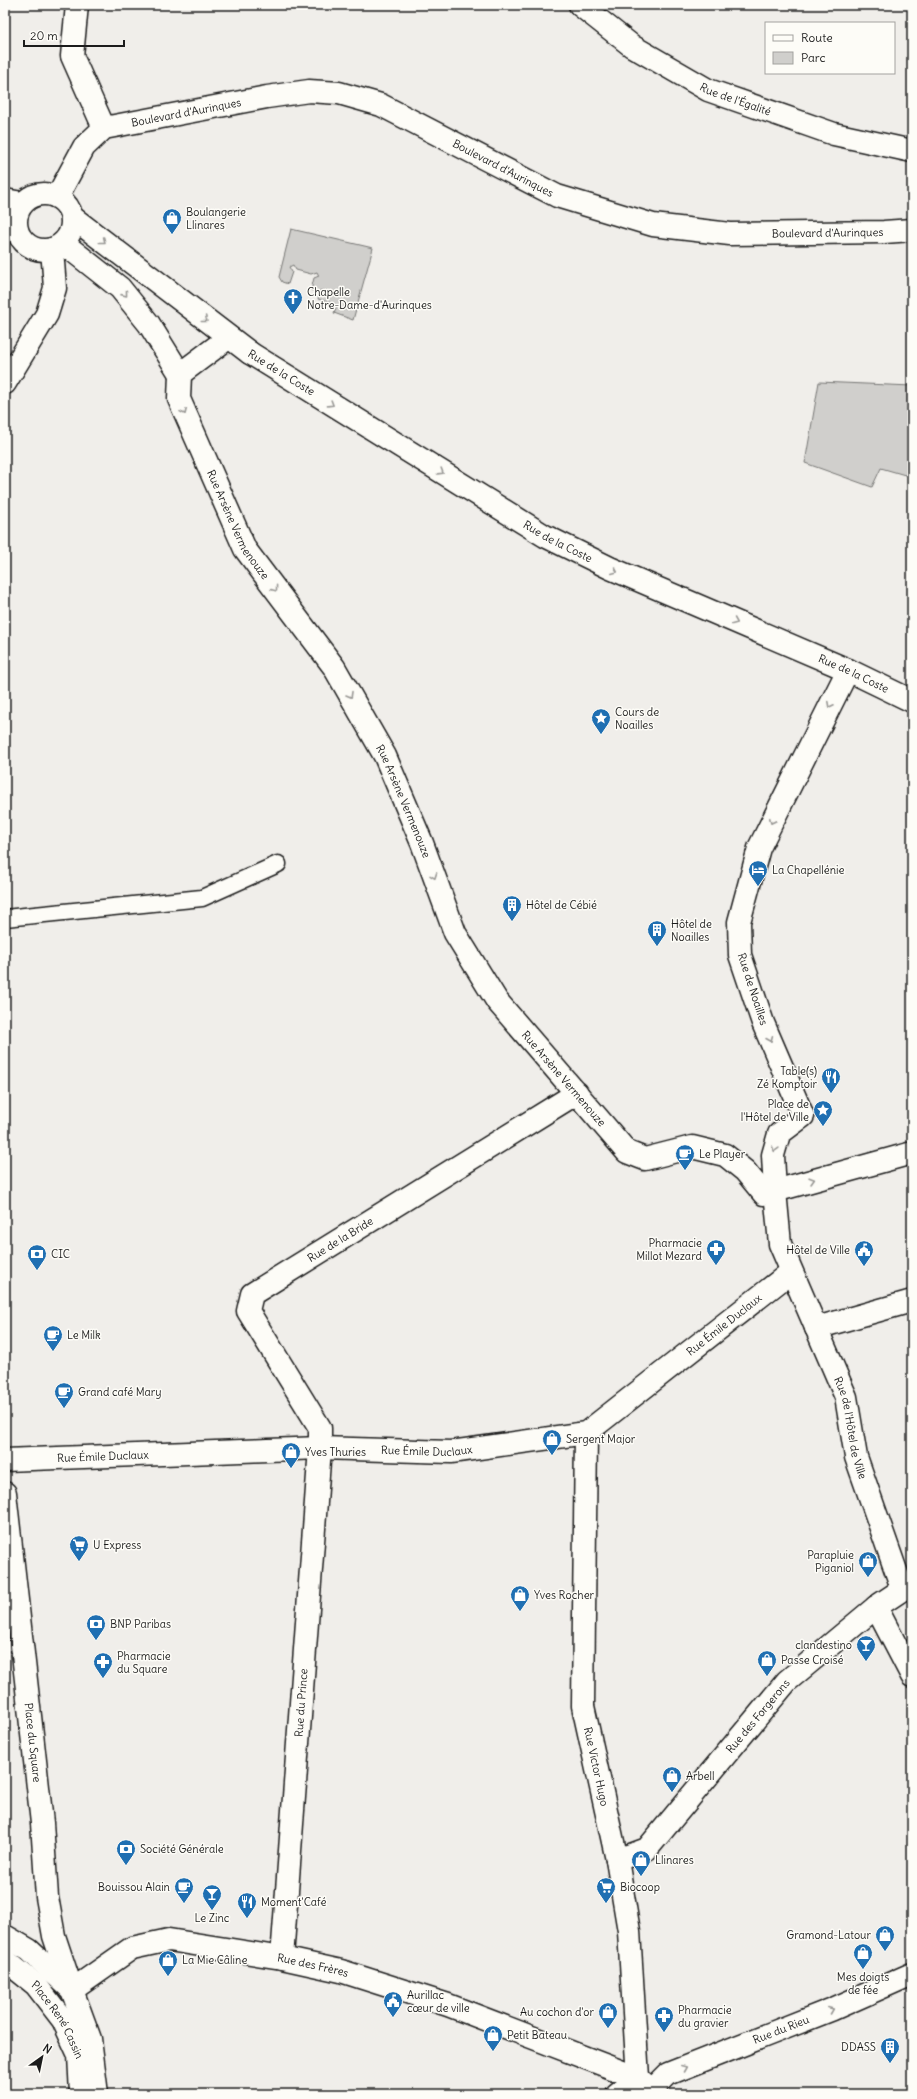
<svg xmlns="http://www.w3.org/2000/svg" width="917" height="2099" viewBox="0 0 917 2099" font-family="Delius,sans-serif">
	<rect width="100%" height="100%" fill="#f0eeea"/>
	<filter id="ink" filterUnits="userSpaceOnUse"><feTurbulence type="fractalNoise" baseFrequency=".025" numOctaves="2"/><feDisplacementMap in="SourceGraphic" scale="8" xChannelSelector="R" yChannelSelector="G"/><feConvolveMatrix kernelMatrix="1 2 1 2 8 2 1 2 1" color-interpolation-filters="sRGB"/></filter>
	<g filter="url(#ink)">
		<!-- green -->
		<g fill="#d0cfcc" stroke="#767674">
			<path d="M291,229L373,248L353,320L334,313L337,305L318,299L319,295L324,293L323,290L317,292L311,290L314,278L319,276L317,272L311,274L296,270L293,265L289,267L292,272L288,284L282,282L279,277Z"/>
			<path d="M819,382L912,386V477L881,468L872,487L805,463Z"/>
		</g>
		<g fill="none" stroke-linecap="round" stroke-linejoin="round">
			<!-- service casing -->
			<g stroke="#1c1c1c" stroke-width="19">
				<path id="service" d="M5,918L202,898L278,864"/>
			</g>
			<!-- pedestrian casing -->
			<g stroke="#1c1c1c" stroke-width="25">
				<g id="pedestrian">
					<path id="s1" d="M250,353L545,536L610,568L848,670L912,701"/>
					<path id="s2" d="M775,1191L780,1244L846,1397L856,1457L902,1588"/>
					<path d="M816,1328L912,1301"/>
					<path id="s3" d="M586,1433L583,1706L617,1860L629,1931L638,2078"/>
					<path id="s4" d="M5,1460L320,1448L451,1452L586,1433L791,1272"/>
					<path id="s5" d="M5,1493L42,1823L47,1897L54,1936L72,1990L132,1948L169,1940L282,1958L341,1971L448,2005L638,2078"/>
					<path d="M876,1607L912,1676"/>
					<path id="s6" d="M617,1860L647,1849L787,1681L876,1607L912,1583"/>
					<path id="s7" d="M282,1958L320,1448V1428L248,1311L252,1294L577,1093"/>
					<path id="s8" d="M5,1960L36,1985L63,2020L79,2055L81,2094"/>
					<path d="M617,2094L638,2078"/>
				</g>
			</g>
			<!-- minor casing -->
			<g stroke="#1c1c1c" stroke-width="25">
				<g id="minor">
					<path d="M77,5L72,56L104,128"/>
					<path d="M5,200L22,203"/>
					<path d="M72,217L250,353"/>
					<path d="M63,243L120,288L149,324L180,374"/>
					<path id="s9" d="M180,374L179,399L245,549L334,667L385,756L422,843L455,933L497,1001L627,1152L645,1159L692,1147L725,1155L745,1171L764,1194L912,1153"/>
					<path d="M180,374L228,338"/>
					<path d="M775,1191L773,1155L779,1134L803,1116L763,1023L740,955L739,922L759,848L848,670"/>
					<path d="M638,2078L652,2090"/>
					<path id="s10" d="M652,2090L668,2074L833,2009L912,1974"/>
				</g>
			</g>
			<!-- tertiary casing -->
			<g stroke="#1c1c1c" stroke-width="25">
				<g id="tertiary">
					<path id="s11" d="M580,5L632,46L708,90L834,134L912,151"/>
					<path d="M5,383L47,314L55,288L52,249"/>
					<path d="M5,1936L29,1950L72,1990L90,2039L97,2094"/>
				</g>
			</g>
			<!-- secondary casing -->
			<g stroke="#1c1c1c" stroke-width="25">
				<g id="secondary">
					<circle cx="44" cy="222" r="28"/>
					<path id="s12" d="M57,197L84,147L104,128L267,97L309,91L339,93L381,105L557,196L653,225L730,234L884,232L912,230"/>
				</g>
			</g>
			<!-- service -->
			<use href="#service" stroke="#fdfcf7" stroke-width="16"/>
			<!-- pedestrian -->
			<use href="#pedestrian" stroke="#fdfcf7" stroke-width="22"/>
			<!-- minor -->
			<use href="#minor" stroke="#fdfcf7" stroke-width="22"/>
			<!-- tertiary -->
			<use href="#tertiary" stroke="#fdfcf7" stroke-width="22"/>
			<!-- secondary -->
			<use href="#secondary" stroke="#fdfcf7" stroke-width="22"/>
		</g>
		<!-- one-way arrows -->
		<defs><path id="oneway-chevron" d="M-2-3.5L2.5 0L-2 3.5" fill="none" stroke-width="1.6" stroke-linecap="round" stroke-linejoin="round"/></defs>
		<g stroke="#989794">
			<use href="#oneway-chevron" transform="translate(103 241) rotate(38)"/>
			<use href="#oneway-chevron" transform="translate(125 294) rotate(51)"/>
			<use href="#oneway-chevron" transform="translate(205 320) rotate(38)"/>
			<use href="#oneway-chevron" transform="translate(331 404) rotate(32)"/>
			<use href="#oneway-chevron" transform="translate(184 412) rotate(66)"/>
			<use href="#oneway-chevron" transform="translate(441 472) rotate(32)"/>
			<use href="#oneway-chevron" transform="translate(615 571) rotate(23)"/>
			<use href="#oneway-chevron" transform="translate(275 589) rotate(53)"/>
			<use href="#oneway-chevron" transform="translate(735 622) rotate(23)"/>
			<use href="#oneway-chevron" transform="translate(350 695) rotate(60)"/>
			<use href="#oneway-chevron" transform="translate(830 705) rotate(117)"/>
			<use href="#oneway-chevron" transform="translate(772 821) rotate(116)"/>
			<use href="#oneway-chevron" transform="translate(434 876) rotate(70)"/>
			<use href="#oneway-chevron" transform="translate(770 1039) rotate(67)"/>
			<use href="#oneway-chevron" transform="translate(775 1149) rotate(106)"/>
			<use href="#oneway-chevron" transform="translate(812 1180) rotate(-16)"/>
			<use href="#oneway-chevron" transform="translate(831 2010) rotate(-22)"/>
			<use href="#oneway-chevron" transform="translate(684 2068) rotate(-22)"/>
		</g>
	</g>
	<!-- icons -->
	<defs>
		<g id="shop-pin" transform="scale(1)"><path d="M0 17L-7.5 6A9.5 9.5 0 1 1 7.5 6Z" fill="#1f6fb2" stroke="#fdfcf7"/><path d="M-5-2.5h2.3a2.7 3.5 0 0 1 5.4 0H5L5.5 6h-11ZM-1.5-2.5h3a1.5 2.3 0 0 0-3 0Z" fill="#fff"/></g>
		<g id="church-pin" transform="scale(1)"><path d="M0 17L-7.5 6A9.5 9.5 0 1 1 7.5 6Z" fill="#1f6fb2" stroke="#fdfcf7"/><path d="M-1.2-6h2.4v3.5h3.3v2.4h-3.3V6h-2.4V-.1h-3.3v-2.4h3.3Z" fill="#fff"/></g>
		<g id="sight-pin" transform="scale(1)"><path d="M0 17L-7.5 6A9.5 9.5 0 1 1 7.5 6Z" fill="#1f6fb2" stroke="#fdfcf7"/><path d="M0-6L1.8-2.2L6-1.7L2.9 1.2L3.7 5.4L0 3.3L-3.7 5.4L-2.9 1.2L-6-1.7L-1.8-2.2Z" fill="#fff"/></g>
		<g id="hotel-pin" transform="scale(1)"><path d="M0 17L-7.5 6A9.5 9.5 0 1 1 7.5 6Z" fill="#1f6fb2" stroke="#fdfcf7"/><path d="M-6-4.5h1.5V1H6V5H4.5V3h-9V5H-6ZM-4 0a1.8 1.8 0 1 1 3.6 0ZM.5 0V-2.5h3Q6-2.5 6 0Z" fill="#fff"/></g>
		<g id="building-pin" transform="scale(1)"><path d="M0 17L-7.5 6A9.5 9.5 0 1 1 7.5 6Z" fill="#1f6fb2" stroke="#fdfcf7"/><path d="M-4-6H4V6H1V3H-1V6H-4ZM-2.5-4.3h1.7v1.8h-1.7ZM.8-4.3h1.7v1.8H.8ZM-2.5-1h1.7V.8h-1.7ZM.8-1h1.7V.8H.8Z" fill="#fff"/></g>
		<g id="restaurant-pin" transform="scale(1)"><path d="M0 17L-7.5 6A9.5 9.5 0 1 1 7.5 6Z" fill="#1f6fb2" stroke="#fdfcf7"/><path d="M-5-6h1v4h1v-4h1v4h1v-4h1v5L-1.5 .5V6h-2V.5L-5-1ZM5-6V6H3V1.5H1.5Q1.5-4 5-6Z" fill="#fff"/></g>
		<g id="cafe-pin" transform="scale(1)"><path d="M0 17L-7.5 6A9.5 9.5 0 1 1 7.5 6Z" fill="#1f6fb2" stroke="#fdfcf7"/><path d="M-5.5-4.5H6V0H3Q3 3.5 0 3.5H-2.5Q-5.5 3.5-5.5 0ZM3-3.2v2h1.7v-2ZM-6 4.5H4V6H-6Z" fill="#fff"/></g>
		<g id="pharmacy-pin" transform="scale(1)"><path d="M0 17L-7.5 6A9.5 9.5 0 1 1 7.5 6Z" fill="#1f6fb2" stroke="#fdfcf7"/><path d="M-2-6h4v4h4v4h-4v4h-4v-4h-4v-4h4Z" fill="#fff"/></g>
		<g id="civic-pin" transform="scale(1)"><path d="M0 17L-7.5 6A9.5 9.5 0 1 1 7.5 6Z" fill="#1f6fb2" stroke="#fdfcf7"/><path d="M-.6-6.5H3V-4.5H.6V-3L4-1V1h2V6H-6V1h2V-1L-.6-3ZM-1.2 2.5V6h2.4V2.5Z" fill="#fff"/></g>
		<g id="bank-pin" transform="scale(1)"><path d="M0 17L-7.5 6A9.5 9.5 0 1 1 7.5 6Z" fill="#1f6fb2" stroke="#fdfcf7"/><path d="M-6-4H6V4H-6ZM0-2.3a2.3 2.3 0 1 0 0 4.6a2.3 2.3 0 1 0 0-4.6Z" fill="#fff"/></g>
		<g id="supermarket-pin" transform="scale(1)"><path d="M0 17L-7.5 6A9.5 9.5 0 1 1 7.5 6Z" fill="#1f6fb2" stroke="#fdfcf7"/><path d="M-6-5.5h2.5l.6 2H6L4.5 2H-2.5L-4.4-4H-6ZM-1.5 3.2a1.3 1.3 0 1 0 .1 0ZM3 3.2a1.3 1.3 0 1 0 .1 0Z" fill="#fff"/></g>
		<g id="bar-pin" transform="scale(1)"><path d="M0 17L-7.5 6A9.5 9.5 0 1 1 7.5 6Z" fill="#1f6fb2" stroke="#fdfcf7"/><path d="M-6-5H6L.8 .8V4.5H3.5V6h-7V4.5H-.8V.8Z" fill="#fff"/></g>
	</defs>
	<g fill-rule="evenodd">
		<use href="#shop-pin" x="172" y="218"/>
		<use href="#church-pin" x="293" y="298"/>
		<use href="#sight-pin" x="601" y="718"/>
		<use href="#hotel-pin" x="758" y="870"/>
		<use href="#building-pin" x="512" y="905"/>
		<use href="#building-pin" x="657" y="930"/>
		<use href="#restaurant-pin" x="831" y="1077"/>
		<use href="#sight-pin" x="823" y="1110"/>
		<use href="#cafe-pin" x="685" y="1154"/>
		<use href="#pharmacy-pin" x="716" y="1249"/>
		<use href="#civic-pin" x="864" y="1250"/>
		<use href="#bank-pin" x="37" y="1254"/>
		<use href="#cafe-pin" x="53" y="1335"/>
		<use href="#cafe-pin" x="64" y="1392"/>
		<use href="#shop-pin" x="552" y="1439"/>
		<use href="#shop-pin" x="291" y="1452"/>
		<use href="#supermarket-pin" x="79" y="1545"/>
		<use href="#shop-pin" x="868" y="1561"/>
		<use href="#shop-pin" x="520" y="1595"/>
		<use href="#bank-pin" x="96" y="1624"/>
		<use href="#bar-pin" x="866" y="1645"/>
		<use href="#shop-pin" x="767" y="1660"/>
		<use href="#pharmacy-pin" x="103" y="1662"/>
		<use href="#shop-pin" x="672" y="1776"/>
		<use href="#bank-pin" x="126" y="1849"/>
		<use href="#shop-pin" x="641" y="1860"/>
		<use href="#cafe-pin" x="184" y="1887"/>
		<use href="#supermarket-pin" x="606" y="1887"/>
		<use href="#bar-pin" x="212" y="1894"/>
		<use href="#restaurant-pin" x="247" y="1902"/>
		<use href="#shop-pin" x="885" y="1935"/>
		<use href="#shop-pin" x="863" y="1953"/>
		<use href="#shop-pin" x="168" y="1960"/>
		<use href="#civic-pin" x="393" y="2001"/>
		<use href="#shop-pin" x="608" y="2012"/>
		<use href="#pharmacy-pin" x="664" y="2016"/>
		<use href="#shop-pin" x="493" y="2035"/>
		<use href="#building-pin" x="890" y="2047"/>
	</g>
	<g text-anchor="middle" stroke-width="3" stroke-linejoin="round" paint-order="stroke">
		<!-- street labels -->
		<g font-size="11" fill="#1c1c1c" stroke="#fdfcf7">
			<text dy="4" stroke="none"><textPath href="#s11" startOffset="183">Rue de l'Égalité</textPath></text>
			<text dy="4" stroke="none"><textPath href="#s12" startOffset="168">Boulevard d'Aurinques</textPath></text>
			<text dy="4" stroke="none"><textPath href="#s12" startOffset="504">Boulevard d'Aurinques</textPath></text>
			<text dy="4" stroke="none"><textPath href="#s12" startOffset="840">Boulevard d'Aurinques</textPath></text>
			<text dy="4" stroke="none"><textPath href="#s1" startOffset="37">Rue de la Coste</textPath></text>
			<text dy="4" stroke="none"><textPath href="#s9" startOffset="164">Rue Arsène Vermenouze</textPath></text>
			<text dy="4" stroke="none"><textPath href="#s1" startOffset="361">Rue de la Coste</textPath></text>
			<text dy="4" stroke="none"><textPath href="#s1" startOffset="685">Rue de la Coste</textPath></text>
			<text dy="4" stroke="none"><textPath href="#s9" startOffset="488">Rue Arsène Vermenouze</textPath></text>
			<text transform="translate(753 989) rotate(72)" y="4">Rue de Noailles</text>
			<text dy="4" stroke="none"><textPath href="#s9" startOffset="812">Rue Arsène Vermenouze</textPath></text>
			<text dy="4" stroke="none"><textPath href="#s7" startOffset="790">Rue de la Bride</textPath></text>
			<text dy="4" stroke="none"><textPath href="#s4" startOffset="758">Rue Émile Duclaux</textPath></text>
			<text dy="4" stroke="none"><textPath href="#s2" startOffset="251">Rue de l'Hôtel de Ville</textPath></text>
			<text dy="4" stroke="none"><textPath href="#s4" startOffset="422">Rue Émile Duclaux</textPath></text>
			<text dy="4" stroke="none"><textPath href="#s4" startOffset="98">Rue Émile Duclaux</textPath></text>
			<text dy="4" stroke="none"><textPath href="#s7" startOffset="256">Rue du Prince</textPath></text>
			<text dy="4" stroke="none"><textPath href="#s6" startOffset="205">Rue des Forgerons</textPath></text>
			<text dy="4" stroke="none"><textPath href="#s5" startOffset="251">Place du Square</textPath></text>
			<text dy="4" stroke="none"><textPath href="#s3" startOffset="335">Rue Victor Hugo</textPath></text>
			<text dy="4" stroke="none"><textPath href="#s5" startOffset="760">Rue des Frères</textPath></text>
			<text dy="4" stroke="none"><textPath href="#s8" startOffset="81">Place René Cassin</textPath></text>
			<text dy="4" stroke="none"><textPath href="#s10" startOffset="144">Rue du Rieu</textPath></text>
		</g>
		<!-- poi labels -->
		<g font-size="11" fill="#1c1c1c" stroke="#fdfcf7" text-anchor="start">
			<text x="186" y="216">Boulangerie<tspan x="186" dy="13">Llinares</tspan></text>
			<text x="307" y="296">Chapelle<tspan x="307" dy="13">Notre-Dame-d'Aurinques</tspan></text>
			<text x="615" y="716">Cours de<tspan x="615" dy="13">Noailles</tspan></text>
			<text x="772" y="874">La Chapellénie</text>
			<text x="526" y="909">Hôtel de Cébié</text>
			<text x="671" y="928">Hôtel de<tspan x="671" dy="13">Noailles</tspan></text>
			<text x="817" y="1075" text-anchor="end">Table(s)<tspan x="817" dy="13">Zé Komptoir</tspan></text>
			<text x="809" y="1108" text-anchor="end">Place de<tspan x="809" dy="13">l'Hôtel de Ville</tspan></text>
			<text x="699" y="1158">Le Player</text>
			<text x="702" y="1247" text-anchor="end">Pharmacie<tspan x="702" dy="13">Millot Mezard</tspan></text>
			<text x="850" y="1254" text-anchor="end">Hôtel de Ville</text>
			<text x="51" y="1258">CIC</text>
			<text x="67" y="1339">Le Milk</text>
			<text x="78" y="1396">Grand café Mary</text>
			<text x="566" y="1443">Sergent Major</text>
			<text x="305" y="1456">Yves Thuries</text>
			<text x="93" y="1549">U Express</text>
			<text x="854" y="1559" text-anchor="end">Parapluie<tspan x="854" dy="13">Piganiol</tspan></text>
			<text x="534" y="1599">Yves Rocher</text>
			<text x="110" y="1628">BNP Paribas</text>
			<text x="852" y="1649" text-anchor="end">clandestino</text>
			<text x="117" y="1660">Pharmacie<tspan x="117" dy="13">du Square</tspan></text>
			<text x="781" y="1664">Passe Croisé</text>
			<text x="686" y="1780">Arbell</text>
			<text x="140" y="1853">Société Générale</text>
			<text x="655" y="1864">Llinares</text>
			<text x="170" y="1891" text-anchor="end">Bouissou Alain</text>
			<text x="620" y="1891">Biocoop</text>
			<text x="261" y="1906">Moment'Café</text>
			<text x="212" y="1922" text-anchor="middle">Le Zinc</text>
			<text x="871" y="1939" text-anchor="end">Gramond-Latour</text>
			<text x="182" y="1964">La Mie Câline</text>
			<text x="863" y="1981" text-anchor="middle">Mes doigts<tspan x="863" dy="13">de fée</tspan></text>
			<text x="407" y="1999">Aurillac<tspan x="407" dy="13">cœur de ville</tspan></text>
			<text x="678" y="2014">Pharmacie<tspan x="678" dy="13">du gravier</tspan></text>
			<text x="594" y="2016" text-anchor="end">Au cochon d'or</text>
			<text x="507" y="2039">Petit Bateau</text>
			<text x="876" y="2051" text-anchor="end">DDASS</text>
		</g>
	</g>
	<!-- margin -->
	<rect width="917" height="2099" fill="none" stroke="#fdfcf7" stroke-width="20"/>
	<rect x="10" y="10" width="897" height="2079" fill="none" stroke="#1c1c1c" stroke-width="1.5" filter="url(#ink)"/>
	<!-- legend -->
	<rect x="765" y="22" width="130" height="52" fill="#fdfcf7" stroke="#a3a29f"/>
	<rect x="773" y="35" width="20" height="6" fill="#fdfcf7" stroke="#a3a29f"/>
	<text x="801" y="42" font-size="12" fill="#1c1c1c">Route</text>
	<rect x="773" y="52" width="20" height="12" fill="#d0cfcc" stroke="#a3a29f"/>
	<text x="801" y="62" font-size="12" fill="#1c1c1c">Parc</text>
	<!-- north arrow -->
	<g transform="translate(42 2057) rotate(33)" stroke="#fdfcf7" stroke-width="3" paint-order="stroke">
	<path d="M0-3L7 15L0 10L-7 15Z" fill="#1c1c1c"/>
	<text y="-6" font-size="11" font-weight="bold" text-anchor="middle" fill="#1c1c1c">N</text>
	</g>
	<!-- scale -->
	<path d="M24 40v6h100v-6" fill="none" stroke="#1c1c1c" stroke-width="2"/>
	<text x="30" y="40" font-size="12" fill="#1c1c1c" stroke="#fdfcf7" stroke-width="3" paint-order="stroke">20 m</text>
</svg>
